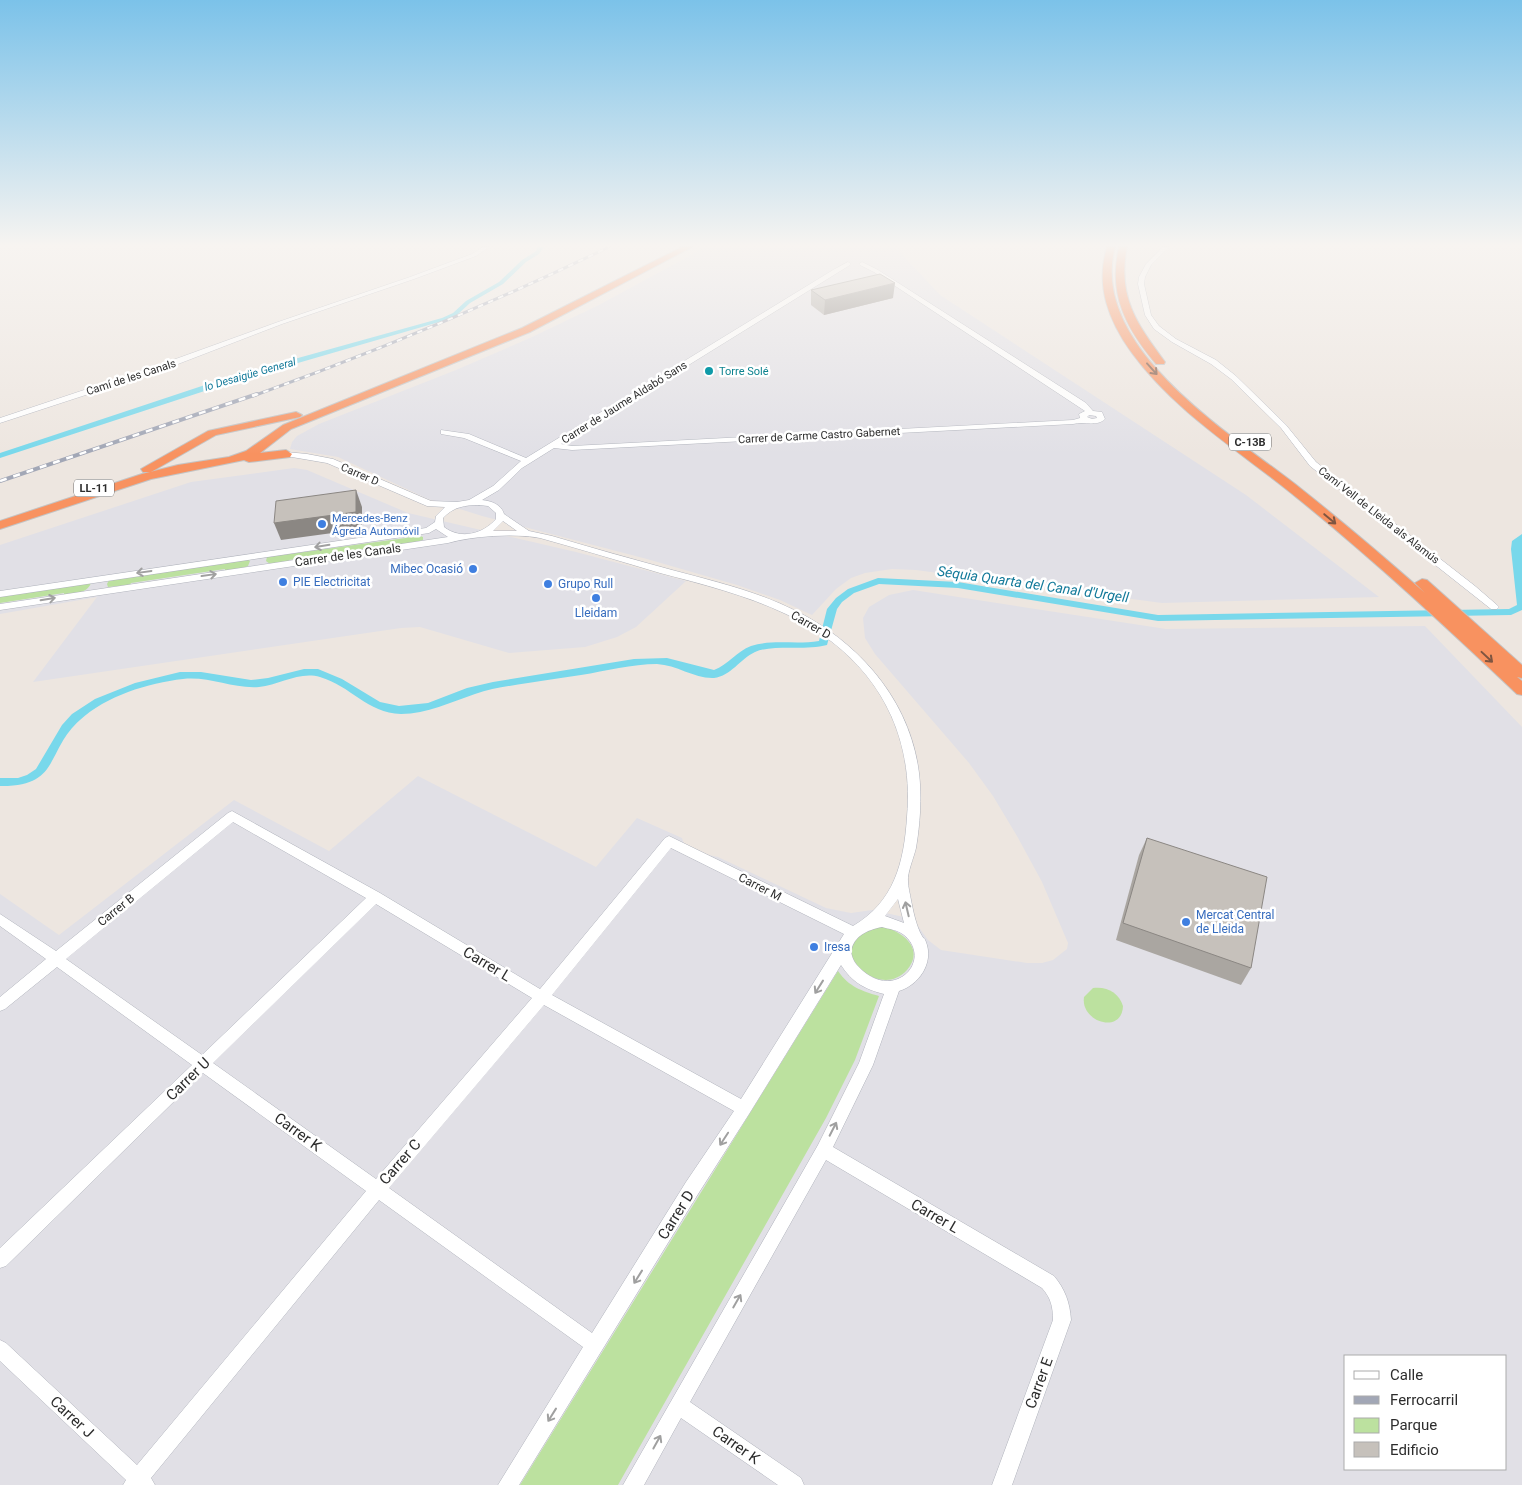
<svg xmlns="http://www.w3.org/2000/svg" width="1522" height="1485" viewBox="0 0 1522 1485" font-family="Roboto,sans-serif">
	<rect width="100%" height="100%" fill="#ede6e0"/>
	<!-- industrial -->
	<g fill="#e1e0e6" fill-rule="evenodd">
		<path d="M706,247H895L940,295L1246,495L1379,597L1162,603L916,570L892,569L865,573L851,578L836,589L812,615L780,600L737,585L647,559L482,516L428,499L338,457L290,449L292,442L297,436L319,424L456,370L530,338L599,305Z"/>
		<path d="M294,468L307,470L408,513L576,552L686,581L636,627L617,637L585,647L509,653L420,627L401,628L33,682L97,597L0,614V545L191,482Z"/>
		<path d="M913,590L1166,629L1425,626L1522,727V1485H0V894L59,935L234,800L329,851L418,776L596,867L637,818L682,838L686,850L718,857L826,908L851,913L872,910L913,919L928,940L941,950L1027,963H1042L1053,960L1067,949L1068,943L1042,882L1017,836L993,796L969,763L875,654L865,638L863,618L869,607L889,595ZM1346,1356H1506V1469H1346Z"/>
	</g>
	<!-- green -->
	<g fill="#bce19f">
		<path d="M420,536L423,537V540L416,542L289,560V562L270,564L266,561L267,557Z"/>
		<path d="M247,559L250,561L248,566L240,570L225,572V569L131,583L130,585L108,587L107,584L109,580Z"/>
		<path d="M91,583C87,594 74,593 64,595V593L0,603V596Z"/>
		<path d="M882,926C901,931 926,948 907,970C878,1002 827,948 863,931C869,929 876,928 882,926Z"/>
		<path d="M838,971C849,987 862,991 879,996L855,1060L826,1118L618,1485H520Z"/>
		<path d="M1093,988C1107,986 1119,993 1123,1006C1122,1035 1080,1022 1084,997Z"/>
	</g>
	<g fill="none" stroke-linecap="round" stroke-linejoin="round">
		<!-- canal -->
		<g fill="#78d8eb" fill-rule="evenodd">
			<path d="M538,247H544L539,254L526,262L503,284L470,303L457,315L446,320L229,383L0,458V453L223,379L442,318L453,313L466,301L499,282L522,260L535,252Z"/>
			<path d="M1522,534V610L1511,615L1158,621L958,588L879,584L854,593L842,602L837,609L827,645C805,651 774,644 755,652C740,659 731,676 714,678C695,679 677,665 657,664C632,664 606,671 581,675C563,678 545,680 528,683C510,686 492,688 475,694C451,702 427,714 401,714C367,713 351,686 320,677C299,671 280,685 259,687C233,689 209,676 183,679C148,683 106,696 80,720C45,751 61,787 0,786V778H18L27,775L36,769L62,725L72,714L95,699L135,683L180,672H201L251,680L268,678L304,669H318L342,679L380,702L399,706L428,703L467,688L493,682L634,659L667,658L714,670C728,665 737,651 751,646C773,639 796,645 819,641L827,609L836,598L848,589L878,578L958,582L1158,615L1509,609L1517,605L1511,549L1512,541Z"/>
		</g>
		<!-- minor casing -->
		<g stroke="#b0b3bc" stroke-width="1">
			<g id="minor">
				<path d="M483,247H489L476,256L414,279L282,324L165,369L0,423V418L159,365L278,322L410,277L472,254Z"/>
				<path d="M1163,247H1169L1151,265L1145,277L1144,284L1151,315L1159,326L1176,339L1216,360L1236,376L1286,425L1316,462L1475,586L1497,605L1499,607L1497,609H1491L1310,466L1281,428L1231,379L1211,364L1172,342L1154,329L1145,315L1138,284L1139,277L1146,264Z"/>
				<path d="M848,262L851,264L850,265L561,444L572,446L1073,420L1080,418L1079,414L1085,411L874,272L860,265L859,264L862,262L878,270L1086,403L1093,411L1102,412L1105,419C1097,427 1085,421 1073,424L572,450L554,448L522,468L499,490L482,500C491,501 501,504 504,514L529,531L552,536C592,548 632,559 672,570C713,581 756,591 794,610C859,642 910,700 919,773C922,798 920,824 916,848C914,857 907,873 908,881C908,887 910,894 911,900C913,910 916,926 922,936C925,941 923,935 926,942C934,963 919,985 899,991L873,1065L833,1147L1054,1276C1065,1289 1070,1303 1071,1320L1012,1485H992L1053,1320C1053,1307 1051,1298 1042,1288L826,1160L690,1402L801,1478L804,1485H778L681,1418L644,1485H623L818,1145L859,1063L884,994C864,989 852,982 841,965L749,1114L698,1194L519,1485H498L583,1347L379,1200L151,1478L155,1485H123L126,1480L0,1361V1340L6,1343L137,1465L366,1191L203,1073L6,1266L0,1268V1248L192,1065L57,967L5,1009L0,1011V997L46,959L0,926V914L56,951L228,813L232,811L380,893L540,989L665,838L669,836L853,926C894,902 904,863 907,817C915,725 869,653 786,614C746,595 702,584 660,573C620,561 580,549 540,538C514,533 473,536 448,543L0,610V604L448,537L436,529L429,533L0,597V591L426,528L435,522L436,516L445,507L427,506L327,463L286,456L282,454L286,452L307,454L333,459L431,501L457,502L469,500L493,486L521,461L464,438L441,434V430L469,434L526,458L833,270ZM1089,415L1096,416L1097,418L1092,419L1087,417ZM479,505L488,506L496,513V519C483,534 461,540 444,527L443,518C453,507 465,505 479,505ZM503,521L517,531H493ZM233,822L366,898L202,1055L66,959ZM671,848L844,934L741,1099L552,995ZM898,899L904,923L885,916ZM376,904L532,998L376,1179L213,1063ZM882,927C889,929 898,930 904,935C933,959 897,1000 863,971C856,965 852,960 851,951C854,936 867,930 882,927ZM544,1005L734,1111L686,1182L592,1333L389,1188Z"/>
			</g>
		</g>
		<!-- highway casing -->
		<g stroke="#c4c4c4" stroke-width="2">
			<g id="highway">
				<path d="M682,247H692L530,332L291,429L260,453L286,450L292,454L290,457L249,462L244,460L151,479L0,529V521L142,474L178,465L229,457L246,451L283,425L522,328Z"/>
				<path d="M1107,247H1115C1088,348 1233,435 1300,488C1343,522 1384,557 1425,593L1415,583L1422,579L1427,580L1522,665V678L1517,677L1522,681V695L1517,694C1445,626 1373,559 1296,497C1241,452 1175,412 1132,353C1109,321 1095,286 1107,247Z"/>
				<path d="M1119,247H1127C1117,297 1137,324 1165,362L1164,364H1156C1126,328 1108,295 1119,247Z"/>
				<path d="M296,412L302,415L300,417L216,435L151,472H143L141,469L208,431Z"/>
			</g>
		</g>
		<!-- minor -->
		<use href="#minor" fill="#fff" fill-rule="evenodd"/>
		<!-- highway -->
		<use href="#highway" fill="#f89260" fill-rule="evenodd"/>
		<!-- rail-far1 casing -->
		<g stroke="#a2a7b6" stroke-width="3">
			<path id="rail-far1" d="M253,396C375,352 493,303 609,247"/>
		</g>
		<!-- rail casing -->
		<g stroke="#a2a7b6" stroke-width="4">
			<path id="rail" d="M0,481L257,394"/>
		</g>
		<!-- rail-far1 -->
		<use href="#rail-far1" stroke="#fff" stroke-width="2" stroke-dasharray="5.5" stroke-linecap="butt"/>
		<!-- rail -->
		<use href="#rail" stroke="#fff" stroke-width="2.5" stroke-dasharray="7" stroke-linecap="butt"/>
	</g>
	<!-- wall -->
	<g fill="#aaa6a1">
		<path d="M811,290L893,298L824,315L811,305Z"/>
		<path d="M1147,838L1251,968L1241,985L1116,940L1139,855Z"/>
	</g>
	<!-- shaded-wall -->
	<g fill="#8b8783">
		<path d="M895,283L893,298L824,315L825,300Z"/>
		<path d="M356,490L362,507V529L281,540L274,523Z"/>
	</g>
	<!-- building -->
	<g fill="#c6c1bb" stroke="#8b8783">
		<path d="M880,274L895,283L825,300L811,290Z"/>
		<path d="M356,490V512L274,523L276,501Z"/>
		<path d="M1147,838L1267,877L1251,968L1123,923Z"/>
	</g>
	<!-- one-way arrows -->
	<defs><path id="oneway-shaft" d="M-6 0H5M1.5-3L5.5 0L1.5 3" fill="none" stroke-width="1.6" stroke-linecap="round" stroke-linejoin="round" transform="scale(1.25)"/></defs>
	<g stroke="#7e5541">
		<use href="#oneway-shaft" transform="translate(1152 369) rotate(48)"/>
		<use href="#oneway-shaft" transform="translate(1330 519) rotate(40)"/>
		<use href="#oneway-shaft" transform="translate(1487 657) rotate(43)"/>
	</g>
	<g stroke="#a0a0a0">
		<use href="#oneway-shaft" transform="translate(322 546) rotate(171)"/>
		<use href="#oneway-shaft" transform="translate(144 572) rotate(172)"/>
		<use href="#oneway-shaft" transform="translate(209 575) rotate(-8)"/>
		<use href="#oneway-shaft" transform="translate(48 599) rotate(-9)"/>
		<use href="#oneway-shaft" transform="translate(907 909) rotate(-103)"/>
		<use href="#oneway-shaft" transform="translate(819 987) rotate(122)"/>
		<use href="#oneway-shaft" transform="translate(833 1129) rotate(-63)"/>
		<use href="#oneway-shaft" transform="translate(724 1139) rotate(123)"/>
		<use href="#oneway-shaft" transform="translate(638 1277) rotate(122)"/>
		<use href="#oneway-shaft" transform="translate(737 1301) rotate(-60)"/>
		<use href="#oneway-shaft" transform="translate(552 1415) rotate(122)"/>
		<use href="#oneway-shaft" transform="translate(657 1442) rotate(-61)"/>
	</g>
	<!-- sky -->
	<linearGradient id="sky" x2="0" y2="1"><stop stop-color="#7bc2e9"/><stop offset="0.54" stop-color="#f7f4f1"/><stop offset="1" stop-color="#f7f4f1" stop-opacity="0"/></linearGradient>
	<rect width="1522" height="454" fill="url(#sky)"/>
	<!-- markers -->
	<circle fill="#0f9aa8" stroke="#fff" stroke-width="2" cx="709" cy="371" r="5"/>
	<g fill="#3f7fe0" stroke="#fff" stroke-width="2">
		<circle cx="322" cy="524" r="5"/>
		<circle cx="473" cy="569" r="5"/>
		<circle cx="283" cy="582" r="5"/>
		<circle cx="548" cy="584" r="5"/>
		<circle cx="596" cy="598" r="5"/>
		<circle cx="1186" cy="922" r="5"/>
		<circle cx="814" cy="947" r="5"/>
	</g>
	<g text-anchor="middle" stroke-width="5" stroke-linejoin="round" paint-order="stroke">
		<!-- far-culture labels -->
		<g font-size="11" fill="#0d838f" stroke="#fff" text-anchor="start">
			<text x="719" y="375">Torre Solé</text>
		</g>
		<!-- far-water labels -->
		<g font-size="11" font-style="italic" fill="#137a9a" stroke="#fff">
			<text transform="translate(250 374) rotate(-16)" y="4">lo Desaigüe General</text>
		</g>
		<!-- far-street labels -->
		<g font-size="11" fill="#2d2d2d" stroke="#fff">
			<text transform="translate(131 377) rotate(-18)" y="4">Camí de les Canals</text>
			<text transform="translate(624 402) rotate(-32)" y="4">Carrer de Jaume Aldabó Sans</text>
			<text transform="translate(819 435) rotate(-3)" y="4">Carrer de Carme Castro Gabernet</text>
			<text transform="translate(360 474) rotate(23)" y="4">Carrer D</text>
			<text transform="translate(1379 515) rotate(38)" y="4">Camí Vell de Lleida als Alamús</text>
		</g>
		<!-- shield labels -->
		<g fill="#fff" stroke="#6c6c6c" stroke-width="1">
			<rect x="1229" y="433.5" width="42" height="17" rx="4"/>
			<rect x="74" y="479.5" width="40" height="17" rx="4"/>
		</g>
		<g font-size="11" font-weight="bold" fill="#2d2d2d">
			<text x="1250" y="446">C-13B</text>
			<text x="94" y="492">LL-11</text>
		</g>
		<!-- far-shop labels -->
		<g font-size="11" fill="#366cbe" stroke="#fff" text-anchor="start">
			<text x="332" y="522">Mercedes-Benz<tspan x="332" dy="13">Ágreda Automóvil</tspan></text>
		</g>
		<!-- street labels -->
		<g font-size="12" fill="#2d2d2d" stroke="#fff">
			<text transform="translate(348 555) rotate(-8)" y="4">Carrer de les Canals</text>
			<text transform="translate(811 625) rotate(30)" y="4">Carrer D</text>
			<text transform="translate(760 887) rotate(27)" y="4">Carrer M</text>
			<text transform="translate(116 910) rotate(-39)" y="4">Carrer B</text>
		</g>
		<!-- shop labels -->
		<g font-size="12" fill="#366cbe" stroke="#fff" text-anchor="start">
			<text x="463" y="573" text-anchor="end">Mibec Ocasió</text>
			<text x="293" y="586">PIE Electricitat</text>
			<text x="558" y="588">Grupo Rull</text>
			<text x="596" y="617" text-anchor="middle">Lleidam</text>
			<text x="1196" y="919">Mercat Central<tspan x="1196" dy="14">de Lleida</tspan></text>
			<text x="824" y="951">Iresa</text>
		</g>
		<!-- water labels -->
		<g font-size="14" font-style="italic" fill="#137a9a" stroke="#fff">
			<text transform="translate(1033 584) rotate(8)" y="5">Séquia Quarta del Canal d'Urgell</text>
		</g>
		<!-- near-street labels -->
		<g font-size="15" fill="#2d2d2d" stroke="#fff">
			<text transform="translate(487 964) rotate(31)" y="5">Carrer L</text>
			<text transform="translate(188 1079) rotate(-44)" y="5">Carrer U</text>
			<text transform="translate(298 1132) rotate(36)" y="5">Carrer K</text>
			<text transform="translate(400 1162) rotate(-49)" y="5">Carrer C</text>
			<text transform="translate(676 1215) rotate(-58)" y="5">Carrer D</text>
			<text transform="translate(935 1216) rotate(30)" y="5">Carrer L</text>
			<text transform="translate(1039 1383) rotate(-70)" y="5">Carrer E</text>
			<text transform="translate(72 1417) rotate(43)" y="5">Carrer J</text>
			<text transform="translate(736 1445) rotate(35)" y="5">Carrer K</text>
		</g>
	</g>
	<!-- legend -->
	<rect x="1344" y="1355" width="162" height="115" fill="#ffffff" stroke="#ababab"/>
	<rect x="1354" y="1371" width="25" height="8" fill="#ffffff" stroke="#ababab"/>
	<text x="1390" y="1380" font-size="15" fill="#2d2d2d">Calle</text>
	<rect x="1354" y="1396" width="25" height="8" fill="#a2a7b6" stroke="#ababab"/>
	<text x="1390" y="1405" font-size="15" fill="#2d2d2d">Ferrocarril</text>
	<rect x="1354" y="1418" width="25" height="15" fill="#bce19f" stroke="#ababab"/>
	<text x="1390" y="1430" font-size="15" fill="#2d2d2d">Parque</text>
	<rect x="1354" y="1442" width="25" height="15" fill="#c6c1bb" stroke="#ababab"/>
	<text x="1390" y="1455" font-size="15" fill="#2d2d2d">Edificio</text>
</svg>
